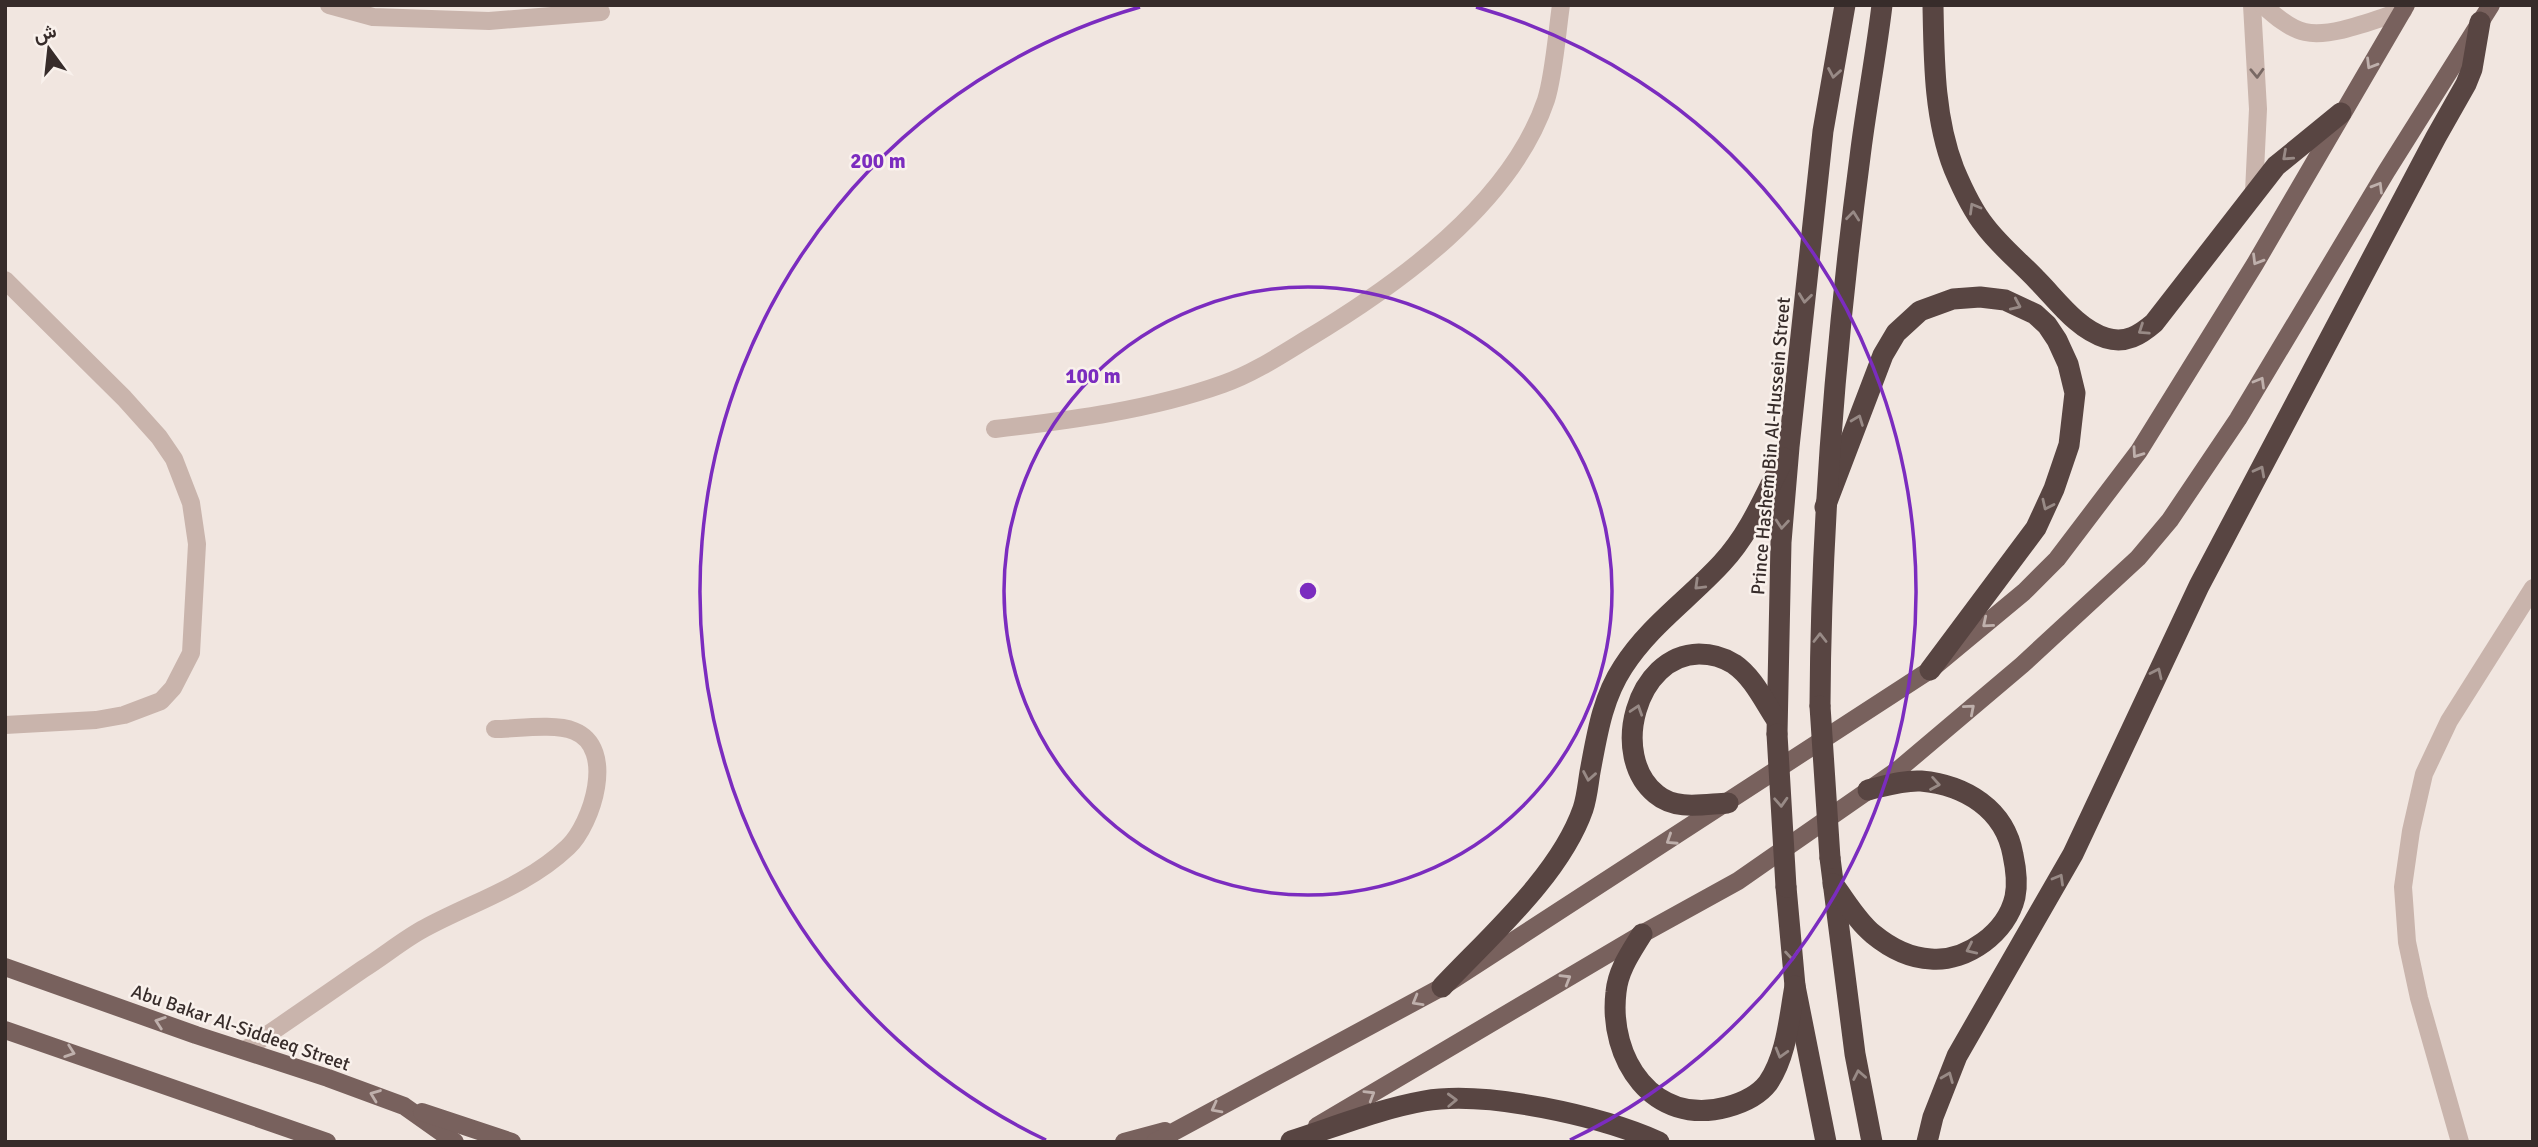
<svg xmlns="http://www.w3.org/2000/svg" width="2538" height="1147" viewBox="0 0 2538 1147" font-family="Signika,Vazirmatn,sans-serif">
	<rect width="100%" height="100%" fill="#f1e6e0"/>
	<g fill="none" stroke-linecap="round" stroke-linejoin="round">
		<!-- minor -->
		<g stroke="#c9b4ac" stroke-width="18">
			<path d="M329,5L373,17L489,21L601,12"/>
			<path d="M2252,5L2258,109L2254,192"/>
			<path d="M2263,5C2275,16 2290,29 2305,32C2332,38 2376,19 2403,11"/>
			<path d="M5,280L124,398L159,437L174,459L191,503L197,544L191,653L173,688L161,701L124,715L96,720L5,725"/>
			<path d="M995,429C1072,420 1150,410 1223,384C1252,374 1281,355 1307,339C1397,285 1511,204 1546,100C1554,75 1557,32 1561,5"/>
			<path d="M245,1050C285,1023 324,996 363,969C384,956 404,939 425,928C473,902 527,886 568,847C592,824 617,748 574,731C554,723 516,729 495,729"/>
			<path d="M2460,1142L2419,998L2407,942L2403,887L2411,831L2424,774L2449,721L2533,588"/>
		</g>
		<!-- major -->
		<g stroke="#78615d" stroke-width="18">
			<path d="M5,967L196,1035L328,1078L404,1106L455,1142"/>
			<path d="M5,1030L327,1142"/>
			<path d="M422,1112L512,1142"/>
			<path d="M1317,1126L1642,934L1738,881L1899,769L2022,665L2138,558L2170,520L2238,419L2386,172L2491,5"/>
			<path d="M1124,1142L1165,1131"/>
			<path d="M1155,1142L1442,987L1930,670L2024,592L2057,559L2139,451L2255,264L2406,5"/>
		</g>
		<!-- highway -->
		<g stroke="#584542" stroke-width="21">
			<path d="M1933,5C1934,60 1934,118 1954,169C1962,188 1972,210 1985,226C2000,246 2020,262 2037,280C2057,300 2077,329 2106,338C2126,344 2140,335 2154,323L2276,166L2341,113"/>
			<path d="M1825,507L1883,355L1896,333L1920,311L1953,299L1980,297L2005,300L2035,314L2047,325L2057,340L2068,364L2075,393L2069,445L2054,489L2036,528L1930,670"/>
			<path d="M1820,706C1821,523 1836,339 1860,157C1866,107 1876,56 1882,5"/>
			<path d="M1777,734L1781,542L1789,447L1823,131L1845,5"/>
			<path d="M1728,803C1704,804 1676,811 1656,794C1609,756 1636,655 1699,654C1712,654 1723,657 1734,664C1753,677 1764,701 1776,719"/>
			<path d="M1830,858L1855,1054L1872,1142"/>
			<path d="M1833,884C1846,901 1857,921 1873,934C1890,948 1909,958 1931,959C1967,962 2007,932 2015,897C2018,883 2016,869 2013,855C2005,809 1965,785 1921,781C1903,780 1885,786 1868,790"/>
			<path d="M1786,887L1795,986L1826,1142"/>
			<path d="M1642,934C1631,952 1618,970 1616,992C1608,1059 1653,1127 1727,1107C1742,1103 1758,1096 1768,1083C1787,1055 1789,1018 1795,986"/>
			<path d="M1442,987C1490,936 1560,875 1583,809C1587,797 1588,784 1590,772C1597,735 1602,699 1623,667C1649,626 1689,599 1722,563C1750,533 1765,495 1784,458"/>
			<path d="M1291,1141C1335,1127 1379,1109 1424,1101C1486,1090 1601,1116 1659,1142"/>
			<path d="M1927,1142L1933,1117L1957,1056L2073,854L2199,586L2436,137L2466,84L2472,69L2480,22"/>
		</g>
		<!-- highway-bridge -->
		<g stroke="#584542" stroke-width="21">
			<path d="M1820,706L1830,858"/>
			<path d="M1777,734L1786,887"/>
		</g>
	</g>
	<!-- one-way arrows -->
	<defs><path id="oneway-chevron" d="M-2-3.5L2.5 0L-2 3.5" fill="none" stroke-width="1.6" stroke-linecap="round" stroke-linejoin="round" transform="scale(1.75)"/></defs>
	<g stroke="#bfb0ac">
		<use href="#oneway-chevron" transform="translate(2371 64) rotate(121)"/>
		<use href="#oneway-chevron" transform="translate(2378 187) rotate(-59)"/>
		<use href="#oneway-chevron" transform="translate(2257 260) rotate(121)"/>
		<use href="#oneway-chevron" transform="translate(2260 382) rotate(-60)"/>
		<use href="#oneway-chevron" transform="translate(2137 453) rotate(125)"/>
		<use href="#oneway-chevron" transform="translate(1987 623) rotate(140)"/>
		<use href="#oneway-chevron" transform="translate(1970 709) rotate(-41)"/>
		<use href="#oneway-chevron" transform="translate(1671 840) rotate(147)"/>
		<use href="#oneway-chevron" transform="translate(1566 979) rotate(-31)"/>
		<use href="#oneway-chevron" transform="translate(1417 1001) rotate(150)"/>
		<use href="#oneway-chevron" transform="translate(160 1022) rotate(-161)"/>
		<use href="#oneway-chevron" transform="translate(70 1052) rotate(19)"/>
		<use href="#oneway-chevron" transform="translate(375 1095) rotate(-159)"/>
		<use href="#oneway-chevron" transform="translate(1370 1095) rotate(-31)"/>
		<use href="#oneway-chevron" transform="translate(1216 1108) rotate(152)"/>
	</g>
	<g stroke="#988a86">
		<use href="#oneway-chevron" transform="translate(1834 73) rotate(100)"/>
		<use href="#oneway-chevron" transform="translate(2287 156) rotate(138)"/>
		<use href="#oneway-chevron" transform="translate(1974 208) rotate(-120)"/>
		<use href="#oneway-chevron" transform="translate(1853 216) rotate(-84)"/>
		<use href="#oneway-chevron" transform="translate(1805 298) rotate(97)"/>
		<use href="#oneway-chevron" transform="translate(2016 305) rotate(24)"/>
		<use href="#oneway-chevron" transform="translate(2143 330) rotate(146)"/>
		<use href="#oneway-chevron" transform="translate(1858 420) rotate(-69)"/>
		<use href="#oneway-chevron" transform="translate(2260 471) rotate(-62)"/>
		<use href="#oneway-chevron" transform="translate(2047 505) rotate(115)"/>
		<use href="#oneway-chevron" transform="translate(1782 524) rotate(95)"/>
		<use href="#oneway-chevron" transform="translate(1699 585) rotate(136)"/>
		<use href="#oneway-chevron" transform="translate(1820 638) rotate(-90)"/>
		<use href="#oneway-chevron" transform="translate(2157 673) rotate(-65)"/>
		<use href="#oneway-chevron" transform="translate(1637 710) rotate(-72)"/>
		<use href="#oneway-chevron" transform="translate(1589 776) rotate(100)"/>
		<use href="#oneway-chevron" transform="translate(1935 784) rotate(10)"/>
		<use href="#oneway-chevron" transform="translate(1781 802) rotate(87)"/>
		<use href="#oneway-chevron" transform="translate(2059 879) rotate(-60)"/>
		<use href="#oneway-chevron" transform="translate(1971 949) rotate(155)"/>
		<use href="#oneway-chevron" transform="translate(1792 955) rotate(85)"/>
		<use href="#oneway-chevron" transform="translate(1781 1053) rotate(106)"/>
		<use href="#oneway-chevron" transform="translate(1859 1075) rotate(-101)"/>
		<use href="#oneway-chevron" transform="translate(1948 1077) rotate(-68)"/>
		<use href="#oneway-chevron" transform="translate(1452 1100) rotate(-2)"/>
	</g>
	<use stroke="#796964" href="#oneway-chevron" transform="translate(2257 73) rotate(88)"/>
	<!-- distance rings -->
	<g fill="none" stroke="#7b2cbf" stroke-width="3.5">
		<circle cx="1308" cy="591" r="304"/>
		<path d="M1046 1140A608 608 0 0 1 1140 7M1476 7A608 608 0 0 1 1570 1140"/>
	</g>
	<g text-anchor="middle" stroke-width="5" stroke-linejoin="round" paint-order="stroke">
		<!-- street labels -->
		<g font-size="19" fill="#372c2a" stroke="#f9f1ec">
			<text transform="translate(1770 446) rotate(-85)" y="7">Prince Hashem Bin Al-Hussein Street</text>
			<text transform="translate(241 1027) rotate(19)" y="7">Abu Bakar Al-Siddeeq Street</text>
		</g>
	</g>
	<circle cx="1308" cy="591" r="10" fill="#7b2cbf" stroke="#f9f1ec" stroke-width="3.5"/>
	<g font-size="21" text-anchor="middle" font-weight="bold" fill="#7b2cbf" stroke="#f9f1ec" stroke-width="5" stroke-linejoin="round" paint-order="stroke">
		<text x="878" y="168">200 m</text>
		<text x="1093" y="383">100 m</text>
	</g>
	<!-- border -->
	<rect width="2538" height="1147" fill="none" stroke="#372c2a" stroke-width="14"/>
	<!-- north arrow -->
	<g transform="translate(49 49) rotate(345)" stroke="#f9f1ec" stroke-width="5" paint-order="stroke">
	<path d="M0-5L12 26L0 18L-12 26Z" fill="#372c2a"/>
	<text y="-10" font-size="19" font-weight="bold" text-anchor="middle" fill="#372c2a">ش</text>
	</g>
</svg>
